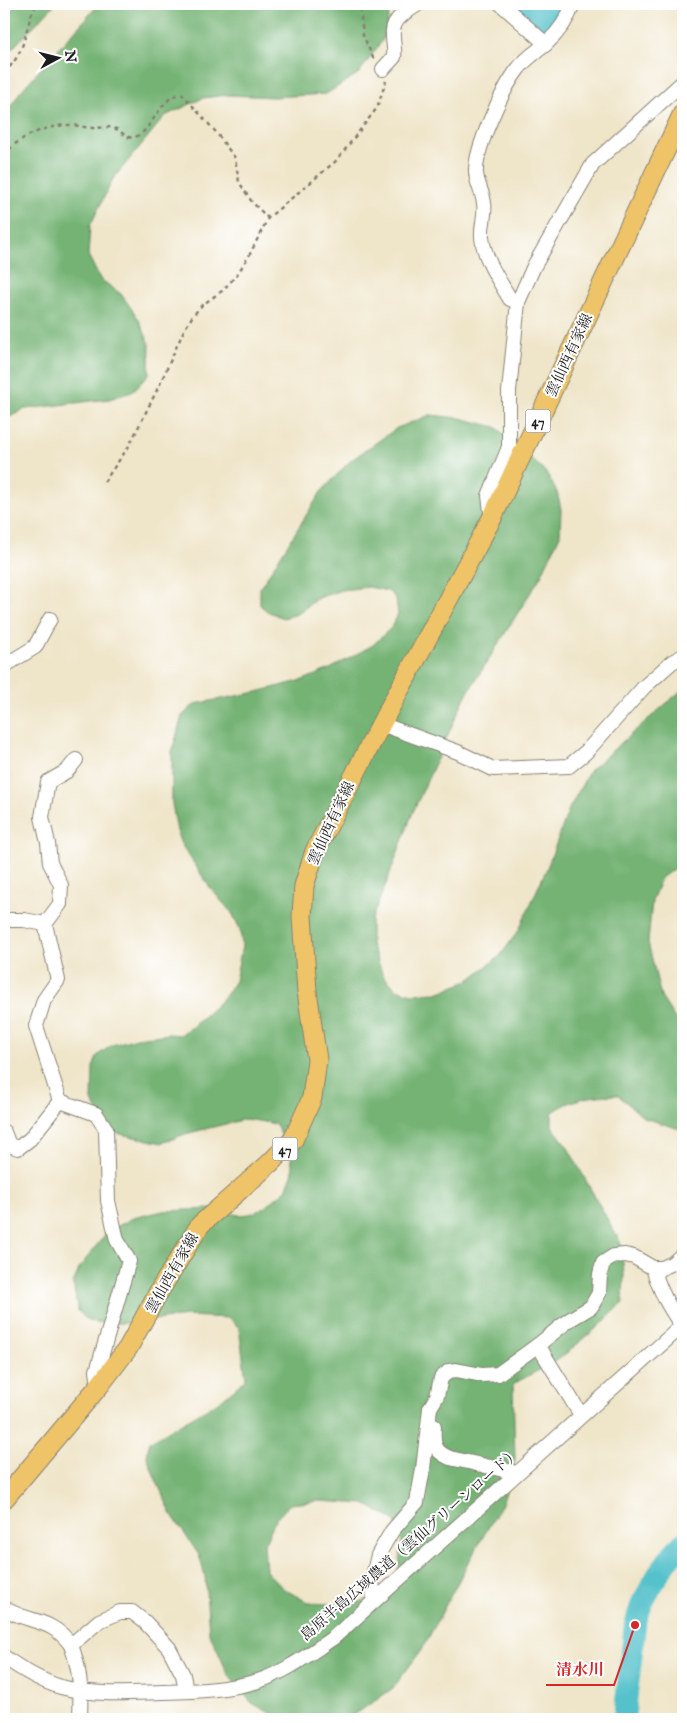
<svg xmlns="http://www.w3.org/2000/svg" width="687" height="1723" viewBox="0 0 687 1723" font-family="'IM FELL English','Noto Serif JP',serif">
	<rect width="100%" height="100%" fill="#fff"/>
	<filter id="ink" filterUnits="userSpaceOnUse"><feTurbulence type="fractalNoise" baseFrequency=".02" numOctaves="2"/><feDisplacementMap in="SourceGraphic" scale="10" xChannelSelector="R" yChannelSelector="G"/><feConvolveMatrix kernelMatrix="1 2 1 2 8 2 1 2 1" color-interpolation-filters="sRGB"/></filter>
	<filter id="wash" filterUnits="userSpaceOnUse"><feTurbulence type="fractalNoise" baseFrequency=".0096" numOctaves="4" result="noise"/><feDisplacementMap in="SourceGraphic" scale="20" xChannelSelector="R" yChannelSelector="G"/><feGaussianBlur stdDeviation="1.12" result="paint"/><feColorMatrix in="noise" values="0 0 0 0 0 0 0 0 0 0 0 0 0 0 0 0 0 1.4 0 .05"/><feComposite in="paint" operator="in"/></filter>
	<g filter="url(#wash)">
		<rect width="100%" height="100%" fill="#efe5c9"/>
		<!-- forest -->
		<g fill="#74b374" stroke="#486848" fill-rule="evenodd">
			<path d="M4,4H55L4,57Z"/>
			<path d="M99,4H391L384,38L359,73L326,94L274,97L227,95L203,98L165,116L113,179L90,226L88,255L100,279L121,294L138,318L150,345L149,374L132,392L109,399L25,409L4,420V117L20,92Z"/>
			<path d="M430,415L460,418L496,427L546,472L557,492L561,509L560,535L541,576L465,697L413,812L386,884L371,920V944L383,975L396,989L412,994L437,993L468,981L500,956L519,930L547,868L569,809L590,770L683,689V862L661,878L652,901L648,942L661,997L683,1031V1130L644,1118L618,1095C594,1095 571,1098 552,1113V1126L567,1146L621,1244L624,1274L623,1303L598,1327L558,1360L513,1384L515,1460L503,1502L468,1563L423,1648L393,1688L353,1716L325,1719H281L252,1703L229,1676L209,1632L205,1576L199,1555L172,1515L156,1480L147,1457L149,1442L220,1401L246,1379L239,1328L229,1318L187,1316L130,1323H104L88,1321L78,1311L73,1283L80,1267L107,1232L133,1218L163,1211L212,1209L239,1215L250,1214L264,1208L286,1190L293,1172L291,1157L276,1124L246,1119L185,1134L162,1143L111,1132L92,1101L93,1067L98,1055L112,1045L137,1038L169,1034L180,1035L192,1027L222,1000L235,981L242,946L240,929L232,913L211,889L181,844L178,836L172,804V752L182,716L195,704L257,692L303,680L330,669L373,645L392,627L398,614L396,599L388,591L369,587L341,590L316,599L298,614L283,618L267,611L260,605V588L321,492L350,461L397,428ZM319,1501L365,1504L394,1520L402,1540L399,1568L383,1595L348,1605L309,1603L284,1589L266,1571L264,1544L276,1519L290,1504Z"/>
		</g>
		<!-- water -->
		<path fill="#54c1cb" stroke="#386e74" d="M509,4H566L555,22L541,32Z"/>
		<g fill="none" stroke-linecap="round" stroke-linejoin="round">
			<!-- river -->
			<path stroke="#54c1cb" stroke-width="22" d="M624,1719L635,1625L642,1603L659,1573L674,1552L683,1543"/>
		</g>
	</g>
	<g filter="url(#ink)">
		<g fill="none" stroke-linecap="round" stroke-linejoin="round">
			<!-- minor casing -->
			<g stroke="#868072" stroke-width="16">
				<g id="minor">
					<path d="M501,4L546,44"/>
					<path d="M383,69L394,57C395,50 393,43 393,36C391,19 405,13 418,4"/>
					<path d="M518,302L510,299C499,280 484,259 482,237C481,225 486,214 484,203C483,192 475,181 476,170C476,147 503,88 518,69C525,59 536,52 546,44C558,33 568,19 573,4"/>
					<path d="M492,518L489,496L509,447V391L518,302L534,266L593,164L683,82"/>
					<path d="M4,666L35,647L50,619"/>
					<path d="M381,724L458,752L493,769L569,766L586,752L644,687L672,662L683,656"/>
					<path d="M76,760L67,771L48,782L42,817L48,843L50,863L61,885L60,904L45,924L58,980L44,1000L36,1026L60,1101L96,1114L106,1129L108,1201L117,1240L129,1261L97,1371L99,1386"/>
					<path d="M4,920H24L45,924"/>
					<path d="M4,1132L9,1145L18,1148L30,1139L60,1101"/>
					<path d="M653,1268C660,1291 668,1306 682,1326"/>
					<path d="M538,1345L581,1415"/>
					<path d="M434,1426C433,1443 433,1451 450,1458L517,1473"/>
					<path d="M374,1601L372,1580L378,1555L392,1531L417,1502L423,1469L430,1408L437,1396L441,1378L449,1371L456,1370L482,1375L498,1374L538,1345L569,1320L591,1307L599,1293L600,1274L603,1263L614,1256L625,1255L634,1257L653,1268H662L673,1263L683,1254"/>
					<path d="M4,1608C29,1624 51,1617 71,1645L99,1621L120,1612H132L145,1622L169,1648L183,1675L186,1691"/>
					<path d="M71,1645C81,1672 81,1691 80,1719"/>
					<path d="M4,1657C21,1669 40,1681 61,1687C94,1696 129,1693 163,1692C194,1691 228,1690 258,1681C286,1672 309,1654 333,1638L683,1325"/>
				</g>
			</g>
			<!-- major casing -->
			<g stroke="#868072" stroke-width="21">
				<path id="major" d="M4,1499L99,1386L128,1348L158,1293L200,1225L269,1164L293,1140L312,1098L317,1060L307,991L302,916L304,886L315,851L381,724L492,518L683,113"/>
			</g>
			<!-- path -->
			<g stroke="#868072" stroke-width="2.5" stroke-dasharray="4 4" stroke-linecap="butt">
				<path d="M4,8L11,4"/>
				<path d="M360,9L363,35L374,60"/>
				<path d="M4,73C10,67 15,61 19,53C27,38 27,19 37,4"/>
				<path d="M4,156C7,153 10,148 14,145C28,133 54,124 72,125C80,126 87,128 95,128C101,128 108,126 114,128C121,130 126,140 135,137C153,131 161,94 182,94L215,131L235,158L239,182L252,202L268,218"/>
				<path d="M104,482L129,446L161,382L184,330L192,317L202,305L222,291L236,276L249,256L268,218L337,160L377,108L386,81"/>
			</g>
			<!-- minor -->
			<use href="#minor" stroke="#fff" stroke-width="14"/>
			<!-- major -->
			<use href="#major" stroke="#efc469" stroke-width="19"/>
		</g>
	</g>
	<g text-anchor="middle" stroke-width="4" stroke-linejoin="round" paint-order="stroke">
		<!-- shield labels -->
		<g fill="#fff" stroke="#606060" stroke-width="1">
			<rect x="525.5" y="409.5" width="25" height="23" rx="4"/>
			<rect x="272.5" y="1137.5" width="25" height="23" rx="4"/>
		</g>
		<g font-size="14" font-weight="bold" fill="#1c1c1c">
			<text x="538" y="426">47</text>
			<text x="285" y="1154">47</text>
		</g>
		<!-- street labels -->
		<g font-size="15" fill="#1c1c1c" stroke="#fff">
			<text transform="translate(569 355) rotate(-65)" y="5">雲仙西有家線</text>
			<text transform="translate(331 823) rotate(-65)" y="5">雲仙西有家線</text>
			<text transform="translate(172 1273) rotate(-60)" y="5">雲仙西有家線</text>
			<text transform="translate(410 1544) rotate(-41)" y="5">島原半島広域農道（雲仙グリーンロード）</text>
		</g>
	</g>
	<!-- callouts -->
	<path fill="none" stroke="#d62828" stroke-width="2" d="M635 1625L614 1685H546"/>
	<circle fill="#d62828" stroke="#fff" stroke-width="2" cx="635" cy="1625" r="5"/>
	<g font-size="16" text-anchor="middle" font-weight="bold" fill="#d62828" stroke="#fff" stroke-width="4" stroke-linejoin="round" paint-order="stroke">
		<text x="580" y="1675">清水川</text>
	</g>
	<!-- margin -->
	<rect width="687" height="1723" fill="none" stroke="#fff" stroke-width="20"/>
	<!-- north arrow -->
	<g transform="translate(58 58) rotate(83)" stroke="#ffffff" stroke-width="4" paint-order="stroke">
	<path d="M0-4L9 19L0 12L-9 19Z" fill="#1c1c1c"/>
	<text y="-8" font-size="14" font-weight="bold" text-anchor="middle" fill="#1c1c1c">N</text>
	</g>
</svg>
